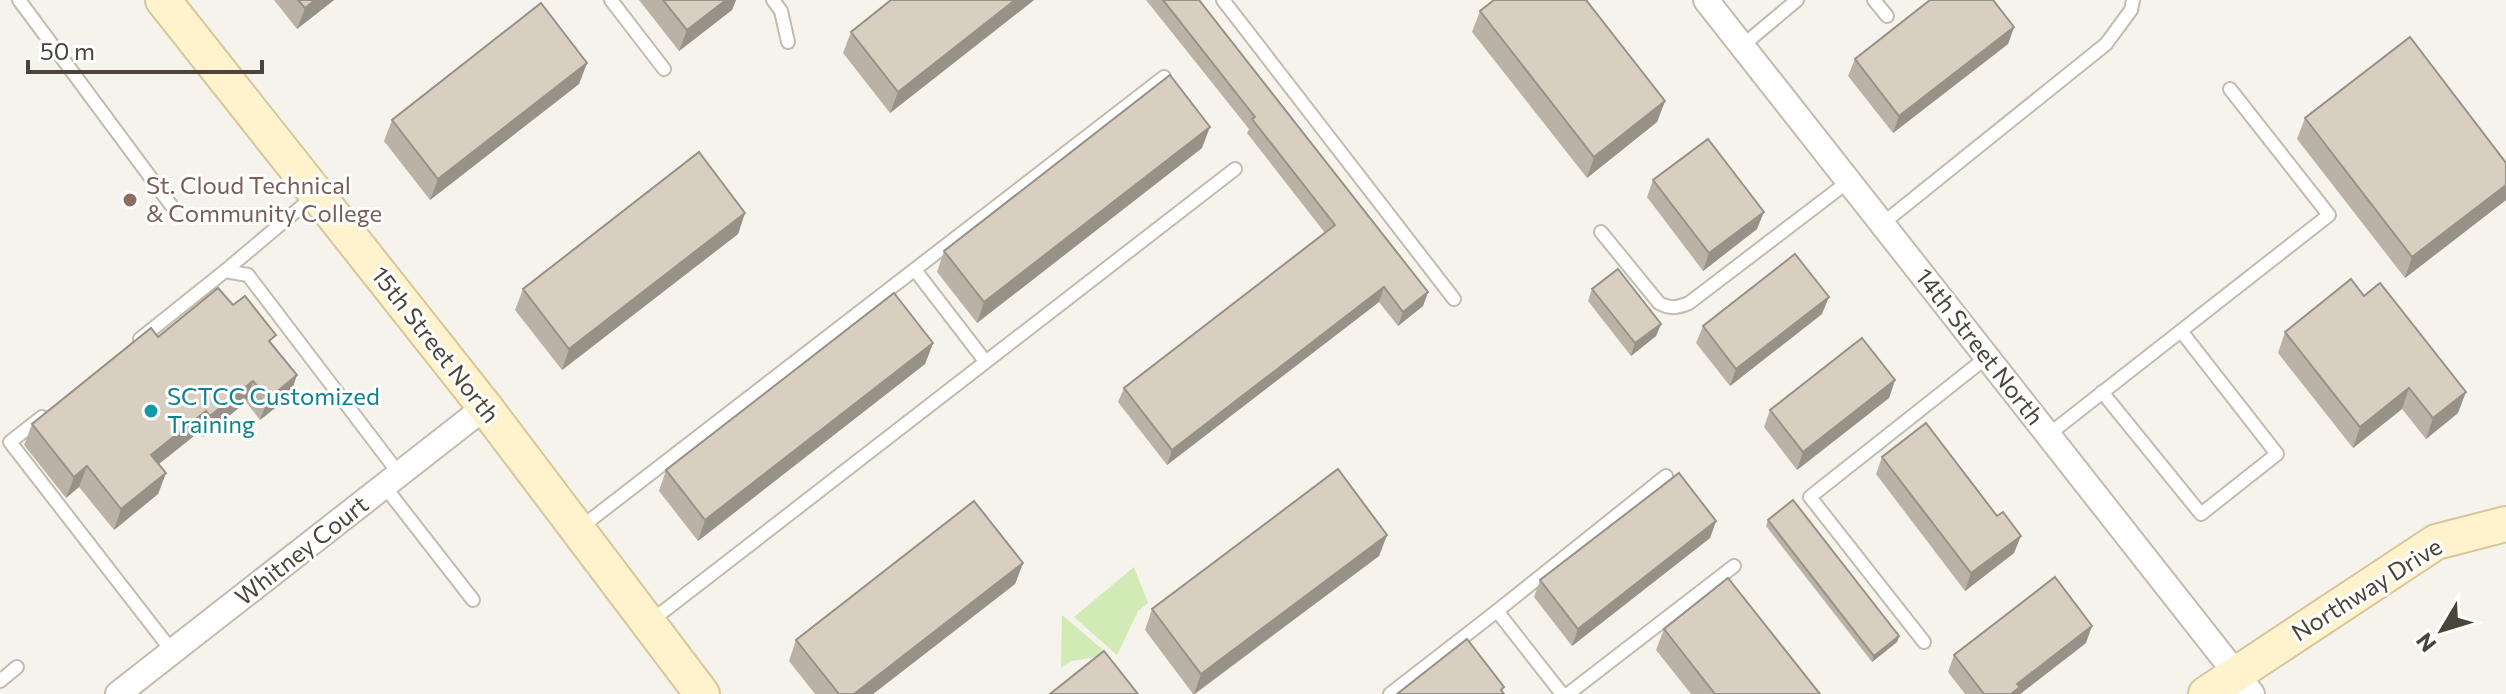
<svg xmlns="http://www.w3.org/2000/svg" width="2506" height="694" viewBox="0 0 2506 694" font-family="Commissioner,sans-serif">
	<rect width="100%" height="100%" fill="#f6f3ec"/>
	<!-- green -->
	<g fill="#d2eab5">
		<path d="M1134,567L1148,603L1138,611L1117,655L1074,617Z"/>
		<path d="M1062,615L1109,655L1071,661L1061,668Z"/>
	</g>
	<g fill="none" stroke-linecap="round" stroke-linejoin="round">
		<!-- lane casing -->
		<g stroke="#c2bbae" stroke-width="16">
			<g id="lane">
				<path d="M19,0L171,205"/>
				<path d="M611,0L664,69"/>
				<path d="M773,0L781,11L788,42"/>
				<path d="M1223,0L1454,299"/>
				<path d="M1874,0L1887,16"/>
				<path d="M1742,46L1797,0"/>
				<path d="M1882,224L2106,44L2131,10L2133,0"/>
				<path d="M1601,232L1659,303C1670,309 1677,308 1689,303L1849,181"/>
				<path d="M915,270L985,361"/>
				<path d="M225,271L314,196"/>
				<path d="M140,339L225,271L248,275L400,475"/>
				<path d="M2102,392L2201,514L2277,454L2181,331"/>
				<path d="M42,417L10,442L172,651"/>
				<path d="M2048,435L2329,215L2230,89"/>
				<path d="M385,487L473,600"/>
				<path d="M580,528L1164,77"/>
				<path d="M1497,611L1666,476"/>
				<path d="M651,621L1235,169"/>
				<path d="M1924,642L1810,497L1987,357"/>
				<path d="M0,681L17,667"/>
				<path d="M1390,694L1497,611L1562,694"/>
				<path d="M1568,694L1734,566"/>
			</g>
		</g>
		<!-- street casing -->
		<g stroke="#c2bbae" stroke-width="28">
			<g id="street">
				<path d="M1706,0L2252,694"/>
				<path d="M118,694L485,407"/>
			</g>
		</g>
		<!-- secondary casing -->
		<g stroke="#d6c79b" stroke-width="38">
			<g id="secondary">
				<path d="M163,0L485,407L702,694"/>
				<path d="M2206,694L2436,542L2506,524"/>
			</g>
		</g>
		<!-- lane -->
		<use href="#lane" stroke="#fff" stroke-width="12"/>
		<!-- street -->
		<use href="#street" stroke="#fff" stroke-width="24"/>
		<!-- secondary -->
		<use href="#secondary" stroke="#fff3cd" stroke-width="34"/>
	</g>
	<!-- wall -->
	<g fill="#bab2a6">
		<path d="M274,0H334L297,29Z"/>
		<path d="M639,0H736L732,10L679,51Z"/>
		<path d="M1034,0L890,113L843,53L851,32Z"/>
		<path d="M1146,0H1199L1428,292L1423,306L1398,326L1379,302L1167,465L1118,402L1124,388L1325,233L1247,133L1249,129Z"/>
		<path d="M1480,11L1665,101L1657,122L1587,178L1472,32Z"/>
		<path d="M2014,27L2008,44L1893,133L1848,76L1855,59Z"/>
		<path d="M587,63L579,84L430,200L384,141L392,120Z"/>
		<path d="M2305,118L2506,163V200L2405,278L2297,139Z"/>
		<path d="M1202,148L977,323L937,272L944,251Z"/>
		<path d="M1653,180L1757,229L1703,271L1647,197Z"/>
		<path d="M745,213L738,234L562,370L515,310L523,289Z"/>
		<path d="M2351,279L2458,413L2426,439L2402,409L2353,448L2278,353L2285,332Z"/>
		<path d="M1592,289L1661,324L1656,336L1631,356L1588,301Z"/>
		<path d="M233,305L273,345L290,396L260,420L246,402L203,437L199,432L158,464L166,473L158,494L114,530L79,487L66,498L24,445L32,424L158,337Z"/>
		<path d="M1822,314L1730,386L1696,343L1703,326Z"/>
		<path d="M933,343L925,364L698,541L659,491L666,470Z"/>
		<path d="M1895,380L1889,398L1797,470L1764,427L1770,410Z"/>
		<path d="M1882,457L2014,553L1965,591L1876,474Z"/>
		<path d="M1768,520L1899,636L1897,642L1872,662L1766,526Z"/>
		<path d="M1716,521L1710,538L1572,646L1534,597L1540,580Z"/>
		<path d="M1387,535L1379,556L1195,694H1193L1145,630L1152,609Z"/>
		<path d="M1023,563L1015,584L873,694H815L789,661L796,640Z"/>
		<path d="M1664,629L1820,694H1691L1656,650Z"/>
		<path d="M2086,643L2020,694H1965L1948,672L1954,655Z"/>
	</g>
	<!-- shaded-wall -->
	<g fill="#979187">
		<path d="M315,0H334L297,29L305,8Z"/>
		<path d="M726,0H736L732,10L679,51L687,30Z"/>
		<path d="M1015,0H1034L890,113L898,92Z"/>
		<path d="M2014,27L2008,44L1893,133L1899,116Z"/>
		<path d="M587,63L579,84L430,200L438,179Z"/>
		<path d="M1665,101L1657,122L1587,178L1594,157Z"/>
		<path d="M1210,127L1202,148L977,323L984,302Z"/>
		<path d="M2506,185V200L2405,278L2412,257Z"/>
		<path d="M1764,212L1757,229L1703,271L1709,253Z"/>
		<path d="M745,213L738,234L562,370L569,349Z"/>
		<path d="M1384,287L1379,302L1167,465L1172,450Z"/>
		<path d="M1428,292L1423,306L1398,326L1403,312Z"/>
		<path d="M1829,297L1822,314L1730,386L1736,369Z"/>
		<path d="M1661,324L1656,336L1631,356L1635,343Z"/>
		<path d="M933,343L925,364L698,541L705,520Z"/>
		<path d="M297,375L290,396L260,420L268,399Z"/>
		<path d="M1895,380L1889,398L1797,470L1803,452Z"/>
		<path d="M253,381L246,402L203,437L210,416Z"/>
		<path d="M2409,388L2402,409L2353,448L2360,427Z"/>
		<path d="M2466,392L2458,413L2426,439L2433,418Z"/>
		<path d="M206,411L199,432L144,476L151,455Z"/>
		<path d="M87,466L79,487L66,498L74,477Z"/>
		<path d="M166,473L158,494L114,530L121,509Z"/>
		<path d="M1716,521L1710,538L1572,646L1578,629Z"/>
		<path d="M1387,535L1379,556L1194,694L1201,674Z"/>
		<path d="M2021,536L2014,553L1965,591L1971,573Z"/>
		<path d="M1023,563L1015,584L873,694H854Z"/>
		<path d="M2092,626L2086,643L2020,694H2011L2017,684Z"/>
		<path d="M1899,636L1897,642L1872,662L1874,656Z"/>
	</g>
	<!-- building -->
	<g fill="#d8cfc1" stroke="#979187" stroke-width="2">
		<path d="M298,0H315L305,8Z"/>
		<path d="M663,0H726L687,30Z"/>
		<path d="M891,0H1015L898,92L851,32Z"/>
		<path d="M1163,0H1199L1428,292L1403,312L1384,287L1172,450L1124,388L1335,225L1252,119L1255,117Z"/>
		<path d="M1494,0H1586L1665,101L1594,157L1480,11Z"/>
		<path d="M1930,0H1993L2014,27L1899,116L1855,59Z"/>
		<path d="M541,3L587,63L438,179L392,120Z"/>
		<path d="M2410,37L2506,163V185L2412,257L2305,118Z"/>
		<path d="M1170,75L1210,127L984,302L944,251Z"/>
		<path d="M1708,139L1764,212L1709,253L1653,180Z"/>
		<path d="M699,152L745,213L569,349L523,289Z"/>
		<path d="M1795,254L1829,297L1736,369L1703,326Z"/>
		<path d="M1618,269L1661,324L1635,343L1592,289Z"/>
		<path d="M2351,279L2364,296L2380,283L2466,392L2433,418L2409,388L2360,427L2285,332Z"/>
		<path d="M218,288L233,305L245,296L276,335L269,341L297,375L268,399L253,381L210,416L206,411L151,455L166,473L121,509L87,466L74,477L32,424L151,328L158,337Z"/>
		<path d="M894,293L933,343L705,520L666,470Z"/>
		<path d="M1862,338L1895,380L1803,452L1770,410Z"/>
		<path d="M1926,423L1997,516L2003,512L2021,536L1971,573L1882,457Z"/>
		<path d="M1338,469L1387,535L1201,674L1152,609Z"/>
		<path d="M1679,473L1716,521L1578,629L1540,580Z"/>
		<path d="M1793,500L1899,636L1874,656L1768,520Z"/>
		<path d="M974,501L1023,563L854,694H839L796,640Z"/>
		<path d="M2055,577L2092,626L2017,684L2020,687L2011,694H1984L1954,655Z"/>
		<path d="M1728,578L1820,694H1715L1664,629Z"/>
		<path d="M1467,639L1504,687L1501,690L1504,694H1397Z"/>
		<path d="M1104,651L1138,694H1050Z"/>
	</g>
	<!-- markers -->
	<circle fill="#8d6e63" stroke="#fff" stroke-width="3" cx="130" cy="200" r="8"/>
	<circle fill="#0f9aa8" stroke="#fff" stroke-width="3" cx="151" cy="411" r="8"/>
	<g text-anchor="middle" stroke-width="6" stroke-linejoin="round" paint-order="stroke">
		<!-- education labels -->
		<g font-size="24" fill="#785e54" stroke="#fff" text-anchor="start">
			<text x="146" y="194">St. Cloud Technical<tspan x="146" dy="28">&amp; Community College</tspan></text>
		</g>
		<!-- street labels -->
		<g font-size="24" fill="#4b4439" stroke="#fff">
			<text transform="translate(435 345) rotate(52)" y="8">15th Street North</text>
			<text transform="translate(1979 347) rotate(52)" y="8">14th Street North</text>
			<text transform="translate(302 551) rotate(-38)" y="8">Whitney Court</text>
			<text transform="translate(2367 590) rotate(-32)" y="8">Northway Drive</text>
		</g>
		<!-- culture labels -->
		<g font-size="24" fill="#0d838f" stroke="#fff" text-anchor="start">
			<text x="167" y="405">SCTCC Customized<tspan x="167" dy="28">Training</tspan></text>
		</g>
	</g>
	<!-- north arrow -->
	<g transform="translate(2442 630) rotate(232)" stroke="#ffffff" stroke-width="6" paint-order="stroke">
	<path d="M0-6L14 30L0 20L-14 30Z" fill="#4b4439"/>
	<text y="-12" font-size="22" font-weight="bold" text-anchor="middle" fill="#4b4439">N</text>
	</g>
	<!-- scale -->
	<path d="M28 60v12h234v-12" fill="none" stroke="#4b4439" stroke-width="4"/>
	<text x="40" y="60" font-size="24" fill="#4b4439" stroke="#ffffff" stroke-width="6" paint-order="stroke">50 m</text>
</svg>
